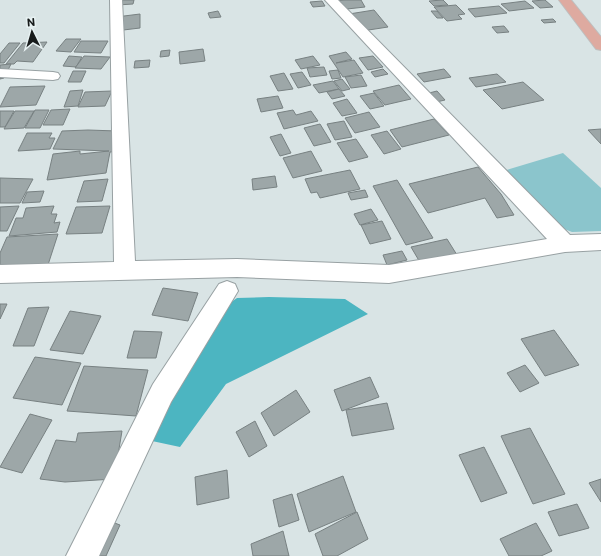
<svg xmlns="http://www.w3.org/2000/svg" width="601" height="556" viewBox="0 0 601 556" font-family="Commissioner,sans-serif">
	<rect width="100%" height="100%" fill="#d9e4e5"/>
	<!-- green -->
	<path fill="#8bc5cc" d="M563,153L601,188V231L572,232L554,225L503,171Z"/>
	<!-- water -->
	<path fill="#4cb5c1" d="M269,297L345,299L368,314L226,384L180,447L152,441L164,410L220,310L237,298Z"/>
	<!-- building -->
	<g fill="#9da7a8" stroke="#788182">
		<path d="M119,0H134L133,4L117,5Z"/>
		<path d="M346,0H361L365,7L338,10L333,1Z"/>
		<path d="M443,0L448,5L434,6L429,1Z"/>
		<path d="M545,0L553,7L540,8L532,1Z"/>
		<path d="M322,1L325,6L313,7L310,2Z"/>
		<path d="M525,1L534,8L509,11L501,4Z"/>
		<path d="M456,5L465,14L458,15L462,19L447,21L434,7Z"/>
		<path d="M499,6L507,13L475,17L468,9Z"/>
		<path d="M374,10L388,27L362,31L349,14Z"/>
		<path d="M218,11L221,17L210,18L208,13Z"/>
		<path d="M431,11H437L443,18H437Z"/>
		<path d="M140,14V28L115,31L116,17Z"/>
		<path d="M553,19L556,22L544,23L541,20Z"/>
		<path d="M504,26L509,32L497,33L492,27Z"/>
		<path d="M66,39H81L71,52L56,51Z"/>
		<path d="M81,41H108L101,53L74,52Z"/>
		<path d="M47,42L33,62L17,61L14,64H6L23,43Z"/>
		<path d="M9,43H20L4,63H0V54Z"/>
		<path d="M203,49L205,61L180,64L179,52Z"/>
		<path d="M170,50L169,56L160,57L161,51Z"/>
		<path d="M346,52L352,59L336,63L354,60L363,73L343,77L329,56Z"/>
		<path d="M69,56L82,57L76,67L63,66Z"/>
		<path d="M84,56L110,57L101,69L75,68Z"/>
		<path d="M313,56L320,65L301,69L295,60Z"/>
		<path d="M373,56L383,67L368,70L359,58Z"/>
		<path d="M150,60L149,67L134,68L135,61Z"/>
		<path d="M11,64L4,78L0,79V65Z"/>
		<path d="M324,67L327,75L310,77L307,68Z"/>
		<path d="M383,69L388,74L375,77L371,72Z"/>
		<path d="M444,69L451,77L424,82L417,74Z"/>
		<path d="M338,70L341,78L332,79L329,71Z"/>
		<path d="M73,71H86L81,82H68Z"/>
		<path d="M302,72L311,85L298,88L290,74Z"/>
		<path d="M284,73L293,89L278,91L270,76Z"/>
		<path d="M497,74L506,82L476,87L469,78Z"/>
		<path d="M361,75L367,86L351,88L345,77Z"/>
		<path d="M342,79L350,89L342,91L334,81Z"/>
		<path d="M333,81L339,89L319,93L313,85Z"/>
		<path d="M523,82L544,100L502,109L483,90Z"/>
		<path d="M399,85L411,99L385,105L373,91Z"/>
		<path d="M45,86L36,105L0,107L10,87Z"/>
		<path d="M339,89L345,96L332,99L327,92Z"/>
		<path d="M83,90L78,106L64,107L70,91Z"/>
		<path d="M112,91L105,106L78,107L85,92Z"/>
		<path d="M437,91L445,100L432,103L425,94Z"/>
		<path d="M374,93L384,106L370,109L360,96Z"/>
		<path d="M278,96L283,108L261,112L257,99Z"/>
		<path d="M347,99L357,113L342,116L333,103Z"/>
		<path d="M70,109L63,125H43L51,110Z"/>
		<path d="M35,110H49L40,128H25Z"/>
		<path d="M293,110L296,115L311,111L318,121L284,129L277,113Z"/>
		<path d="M0,111H14L5,127H0Z"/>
		<path d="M15,111H34L24,128L4,129Z"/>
		<path d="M369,112L380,127L355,133L345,118Z"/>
		<path d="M434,119L449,135L402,147L390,130Z"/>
		<path d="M344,121L352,137L335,140L327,124Z"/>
		<path d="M320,124L331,142L314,146L304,128Z"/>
		<path d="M601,129V144L588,130Z"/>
		<path d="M88,130L117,131L118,151L110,152L106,173L47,180L53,154L80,151V154L109,151L53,149L62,131Z"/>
		<path d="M387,131L401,149L384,154L371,135Z"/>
		<path d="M27,133H52L49,138H55L50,149L18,151Z"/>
		<path d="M281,134L291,153L280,156L270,137Z"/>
		<path d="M356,139L368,157L349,162L337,143Z"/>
		<path d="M311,151L322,171L293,178L283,158Z"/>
		<path d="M478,167L501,194L514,215L497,218L485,198L428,213L409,184Z"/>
		<path d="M350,170L360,189L320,198L317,192L311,193L305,179Z"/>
		<path d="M275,176L277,187L253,190L252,179Z"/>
		<path d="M0,178L33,179L20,203H0Z"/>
		<path d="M108,179L102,201L77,202L84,181Z"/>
		<path d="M397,180L433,238L406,245L373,186Z"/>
		<path d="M365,190L368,197L351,200L348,193Z"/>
		<path d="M44,191L40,202L22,203L27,192Z"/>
		<path d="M19,206L7,231H0V207Z"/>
		<path d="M54,206L51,214H57L54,223L60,222L57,232L9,236L16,218H23L26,208Z"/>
		<path d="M110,206L102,233L66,234L76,207Z"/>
		<path d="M371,209L378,220L360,225L354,214Z"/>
		<path d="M382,221L391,239L370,244L361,225Z"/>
		<path d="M58,234L46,271L0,274V253L7,237Z"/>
		<path d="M447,239L457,255L421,264L411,247Z"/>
		<path d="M402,251L407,260L387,265L383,255Z"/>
		<path d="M163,288L198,293L188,321L152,315Z"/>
		<path d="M0,304H7L0,319Z"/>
		<path d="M49,307L34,346H13L28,308Z"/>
		<path d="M70,311L101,316L83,354L50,350Z"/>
		<path d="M554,330L579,365L545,376L521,339Z"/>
		<path d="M134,331L162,332L156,358H127Z"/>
		<path d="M35,357L81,363L62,405L13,398Z"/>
		<path d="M525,365L539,383L520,392L507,373Z"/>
		<path d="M84,366L148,370L136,416L67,411Z"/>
		<path d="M370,377L379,397L342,411L334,390Z"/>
		<path d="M296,390L310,412L274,436L261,413Z"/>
		<path d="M387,403L394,429L352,436L346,410Z"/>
		<path d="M30,414L52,420L22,473L0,467Z"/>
		<path d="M255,421L267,446L249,457L236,432Z"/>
		<path d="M530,428L565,494L533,504L501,436Z"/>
		<path d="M122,431L114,479L65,482L40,479L56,440L76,442L78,433Z"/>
		<path d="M484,447L507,493L481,502L459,455Z"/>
		<path d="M227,470L229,498L197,505L195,477Z"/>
		<path d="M343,476L356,512L309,532L297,494Z"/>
		<path d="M601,479V502L589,483Z"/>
		<path d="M292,494L299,520L279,527L273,500Z"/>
		<path d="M577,504L589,528L559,536L548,512Z"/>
		<path d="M357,512L368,539L337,556H323L315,534Z"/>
		<path d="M88,513L120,525L106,556H67Z"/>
		<path d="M536,523L552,551L541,556H509L500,539Z"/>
		<path d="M283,531L289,556H253L251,544Z"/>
	</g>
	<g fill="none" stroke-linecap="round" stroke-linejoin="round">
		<!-- minor casing -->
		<g stroke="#98a1a3" stroke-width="2">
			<g id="minor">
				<path d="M110,0H122L135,261L237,259L389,265L547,239L325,0H338L570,235L601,234V250L565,252L389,283L237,277L0,283V265L114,262Z"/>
				<path d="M0,69L53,72L58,73L60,76L58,79L53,80L0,77Z"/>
				<path d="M227,281L235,284L238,291L171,402L99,556H66L153,384L219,284Z"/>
			</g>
		</g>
		<!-- major casing -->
		<g stroke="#bebfbf" stroke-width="2">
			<path id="major" d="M559,0H571L601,37V50L596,49Z"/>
		</g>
		<!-- minor -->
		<use href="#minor" fill="#fff" fill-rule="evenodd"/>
		<!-- major -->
		<use href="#major" fill="#deaaa0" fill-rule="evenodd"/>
	</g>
	<!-- north arrow -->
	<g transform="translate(32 32) rotate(355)" stroke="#e7f1f2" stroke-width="3" paint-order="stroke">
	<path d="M0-3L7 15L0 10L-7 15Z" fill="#171b1b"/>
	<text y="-6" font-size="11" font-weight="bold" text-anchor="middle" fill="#171b1b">N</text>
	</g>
</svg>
